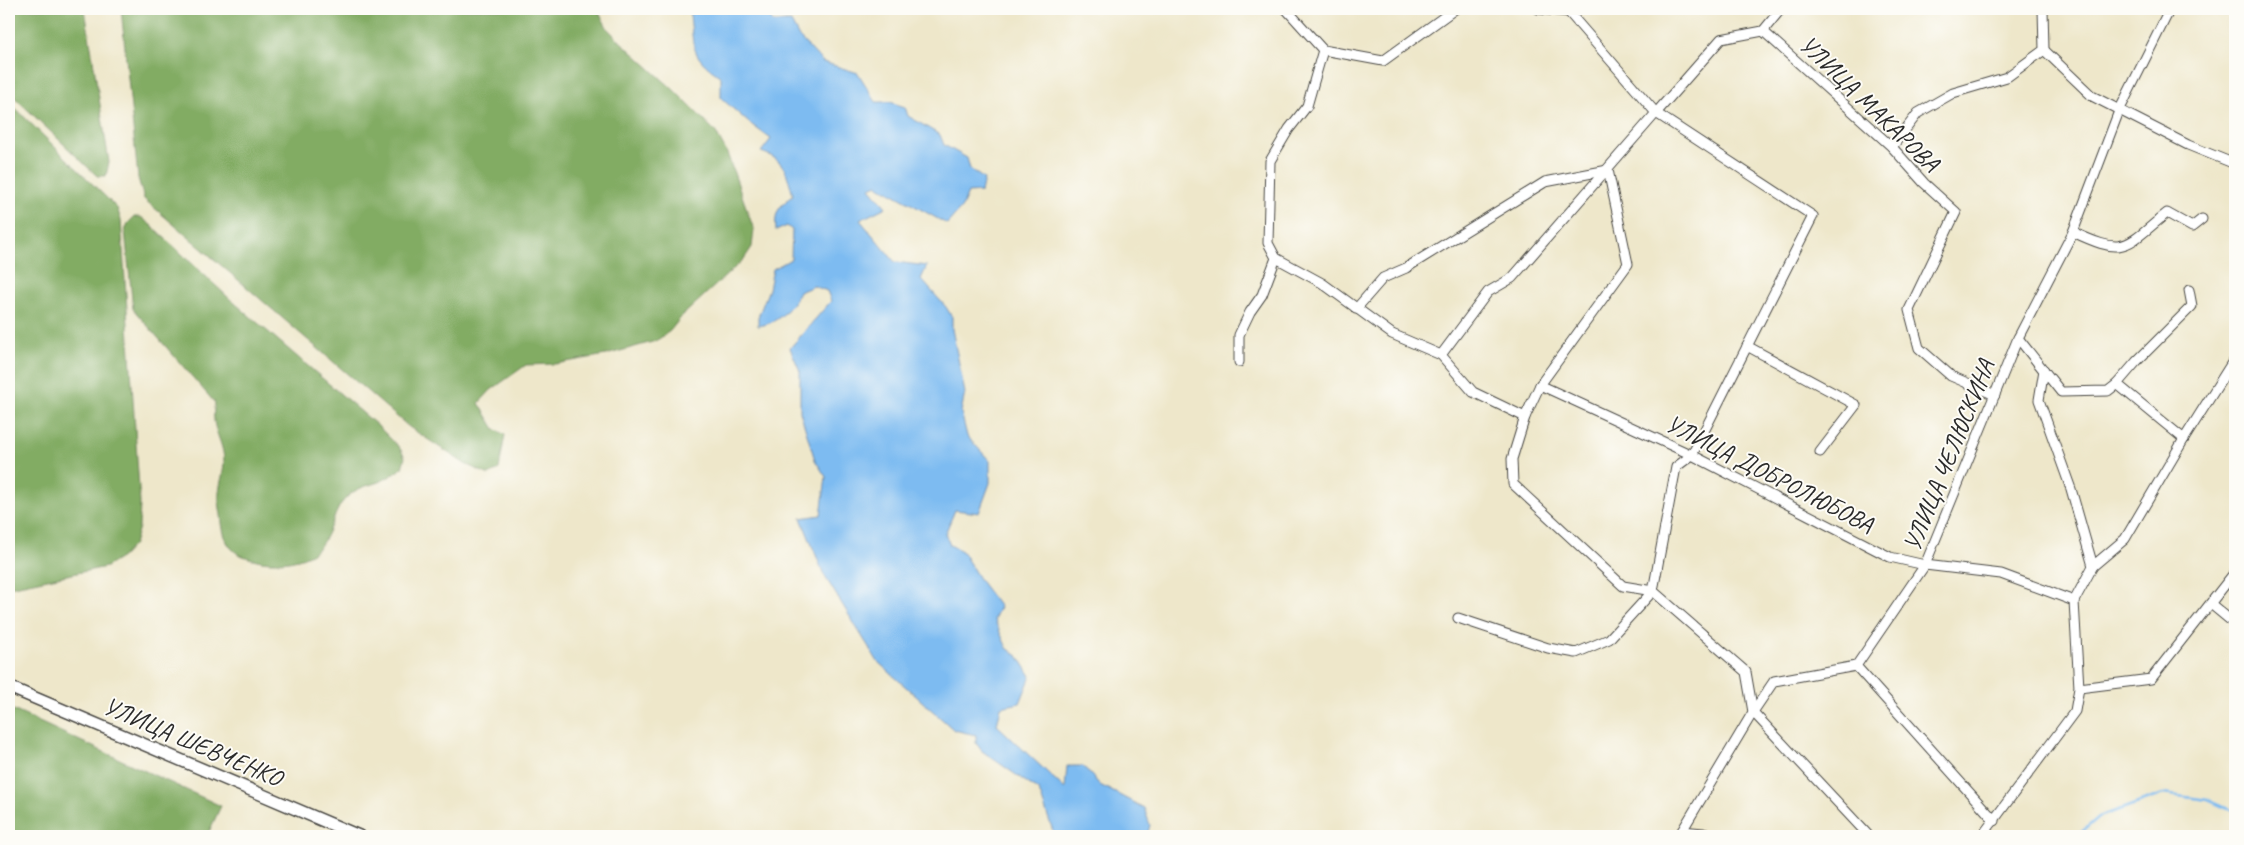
<svg xmlns="http://www.w3.org/2000/svg" width="2244" height="845" viewBox="0 0 2244 845" font-family="Caveat,sans-serif">
	<rect width="100%" height="100%" fill="#fdfcf7"/>
	<filter id="ink" filterUnits="userSpaceOnUse"><feTurbulence type="fractalNoise" baseFrequency=".02" numOctaves="2"/><feDisplacementMap in="SourceGraphic" scale="10" xChannelSelector="R" yChannelSelector="G"/><feConvolveMatrix kernelMatrix="1 2 1 2 8 2 1 2 1" color-interpolation-filters="sRGB"/></filter>
	<filter id="wash" filterUnits="userSpaceOnUse"><feTurbulence type="fractalNoise" baseFrequency=".0096" numOctaves="4" result="noise"/><feDisplacementMap in="SourceGraphic" scale="20" xChannelSelector="R" yChannelSelector="G"/><feGaussianBlur stdDeviation="1.12" result="paint"/><feColorMatrix in="noise" values="0 0 0 0 0 0 0 0 0 0 0 0 0 0 0 0 0 1.4 0 .05"/><feComposite in="paint" operator="in"/></filter>
	<g filter="url(#wash)">
		<rect width="100%" height="100%" fill="#eee7ca"/>
		<!-- forest -->
		<g fill="#82ac63" stroke="#566c47">
			<path d="M9,9H85L109,162L106,176H97L9,92Z"/>
			<path d="M121,9H597L608,29L622,43L674,90L715,131L727,153L754,230L752,247L744,259L682,316L670,331L656,341L606,355L555,364L526,365L491,390L479,403L495,429L505,435L499,469L489,475L465,464L409,427L144,199L138,178Z"/>
			<path d="M9,102L117,208L121,220L140,503L139,527L134,544L122,557L106,567L9,587Z"/>
			<path d="M134,217H141L152,226L230,299L378,426L399,447L405,457L402,468C395,473 387,479 379,482C363,487 352,489 341,504C331,519 327,547 309,555C295,562 272,564 257,560C228,554 224,543 221,515C220,508 218,500 219,492C220,482 224,472 224,462C224,440 209,428 215,403L133,309L125,231L128,223Z"/>
			<path d="M9,708L221,806L207,836H9Z"/>
		</g>
		<!-- water -->
		<path fill="#7dbbf1" stroke="#54738e" d="M689,9H764L773,22H791L799,37L823,62L858,73L876,102H890L905,107L908,116L940,135L944,145L967,158L970,169L984,179L981,192L968,193L962,207L947,224L877,185L870,188L886,207L860,220L895,262L927,266L921,279L946,307L952,317V329L965,393L961,412L967,436L990,461V483L979,513L955,510L945,534L950,545L962,551L981,582L1000,607L994,619L1007,648L1019,657L1031,676L1020,703L1001,707L997,725L1065,789L1067,766H1083L1100,785L1144,808L1150,825L1147,836H1058L1053,831L1039,791L982,751L976,743V735L954,730L878,662L824,575L801,518L821,515L826,477L815,460L800,412V371L790,348L831,301L827,291L814,286L799,292C791,309 777,324 758,326V317L769,289L773,269L791,259L792,230L787,226L776,231C774,211 779,207 793,195C786,172 786,160 761,152L771,139L748,122L721,98V77C687,54 695,46 689,9Z"/>
		<g fill="none" stroke-linecap="round" stroke-linejoin="round">
			<!-- stream -->
			<path stroke="#7dbbf1" stroke-width="2.5" d="M2077,836L2099,817L2163,794L2208,800L2235,812"/>
		</g>
	</g>
	<g filter="url(#ink)">
		<g fill="none" stroke-linecap="round" stroke-linejoin="round">
			<!-- minor casing -->
			<g stroke="#484743" stroke-width="11">
				<g id="minor">
					<path d="M1286,9L1323,50L1307,106L1289,129L1270,161L1268,243L1276,258L1322,283L1392,334L1441,355L1473,392L1525,417"/>
					<path d="M1538,9L1569,12"/>
					<path d="M1566,9L1656,113L1721,39L1763,31"/>
					<path d="M1763,31L1892,147L1924,183L1956,212L1909,310L1919,348L1951,376L1995,395"/>
					<path d="M1763,31L1781,9"/>
					<path d="M1323,50L1383,61L1455,9"/>
					<path d="M2044,50L2092,96L2188,145L2235,164"/>
					<path d="M1892,147L1918,113L1953,93L2007,77L2044,50L2043,9"/>
					<path d="M2073,232C2126,257 2125,247 2167,213L2192,227L2202,219"/>
					<path d="M1356,309L1383,278L1406,268L1545,182L1608,170L1628,264L1540,385L1525,417L1512,459L1513,484L1623,586L1653,591"/>
					<path d="M2018,338L2061,392L2108,391L2117,384L2184,439"/>
					<path d="M1747,346L1856,405L1820,452"/>
					<path d="M1441,355L1488,292L1512,278L1656,113L1813,216L1692,455L1676,467L1653,591"/>
					<path d="M1239,362V335L1250,312L1262,295L1276,258"/>
					<path d="M2044,370L2039,400L2071,489L2093,566"/>
					<path d="M2117,384L2136,362L2192,306L2189,290"/>
					<path d="M1540,385L1692,455L1890,557L1925,565L2001,574L2074,601"/>
					<path d="M1653,591L1746,672L1753,712L1869,836"/>
					<path d="M2212,605L2235,624"/>
					<path d="M1458,618L1548,648L1576,653L1609,639L1653,591"/>
					<path d="M1856,666L1995,821"/>
					<path d="M2079,688L2074,601L2093,566L2125,539L2184,439L2235,358"/>
					<path d="M1682,831L1703,833L1713,836"/>
					<path d="M1679,836L1753,712L1774,681L1856,666L1925,565L2018,338L2073,232L2119,111L2170,9"/>
					<path d="M1982,836L2075,711L2079,688L2151,679L2235,572"/>
				</g>
			</g>
			<!-- tertiary casing -->
			<g stroke="#484743" stroke-width="14">
				<path id="tertiary" d="M9,687L359,836"/>
			</g>
			<!-- minor -->
			<use href="#minor" stroke="#fff" stroke-width="9"/>
			<!-- tertiary -->
			<use href="#tertiary" stroke="#fff" stroke-width="11"/>
		</g>
	</g>
	<g text-anchor="middle" stroke-width="4" stroke-linejoin="round" paint-order="stroke">
		<!-- street labels -->
		<g font-size="25" fill="#2b2b2b" stroke="#fdfcf7">
			<text transform="translate(1870 103) rotate(44)" y="9">УЛИЦА МАКАРОВА</text>
			<text transform="translate(1948 455) rotate(-68)" y="9">УЛИЦА ЧЕЛЮСКИНА</text>
			<text transform="translate(1770 473) rotate(27)" y="9">УЛИЦА ДОБРОЛЮБОВА</text>
			<text transform="translate(193 741) rotate(23)" y="9">УЛИЦА ШЕВЧЕНКО</text>
		</g>
	</g>
	<!-- margin -->
	<rect width="2244" height="845" fill="none" stroke="#fdfcf7" stroke-width="30"/>
</svg>
